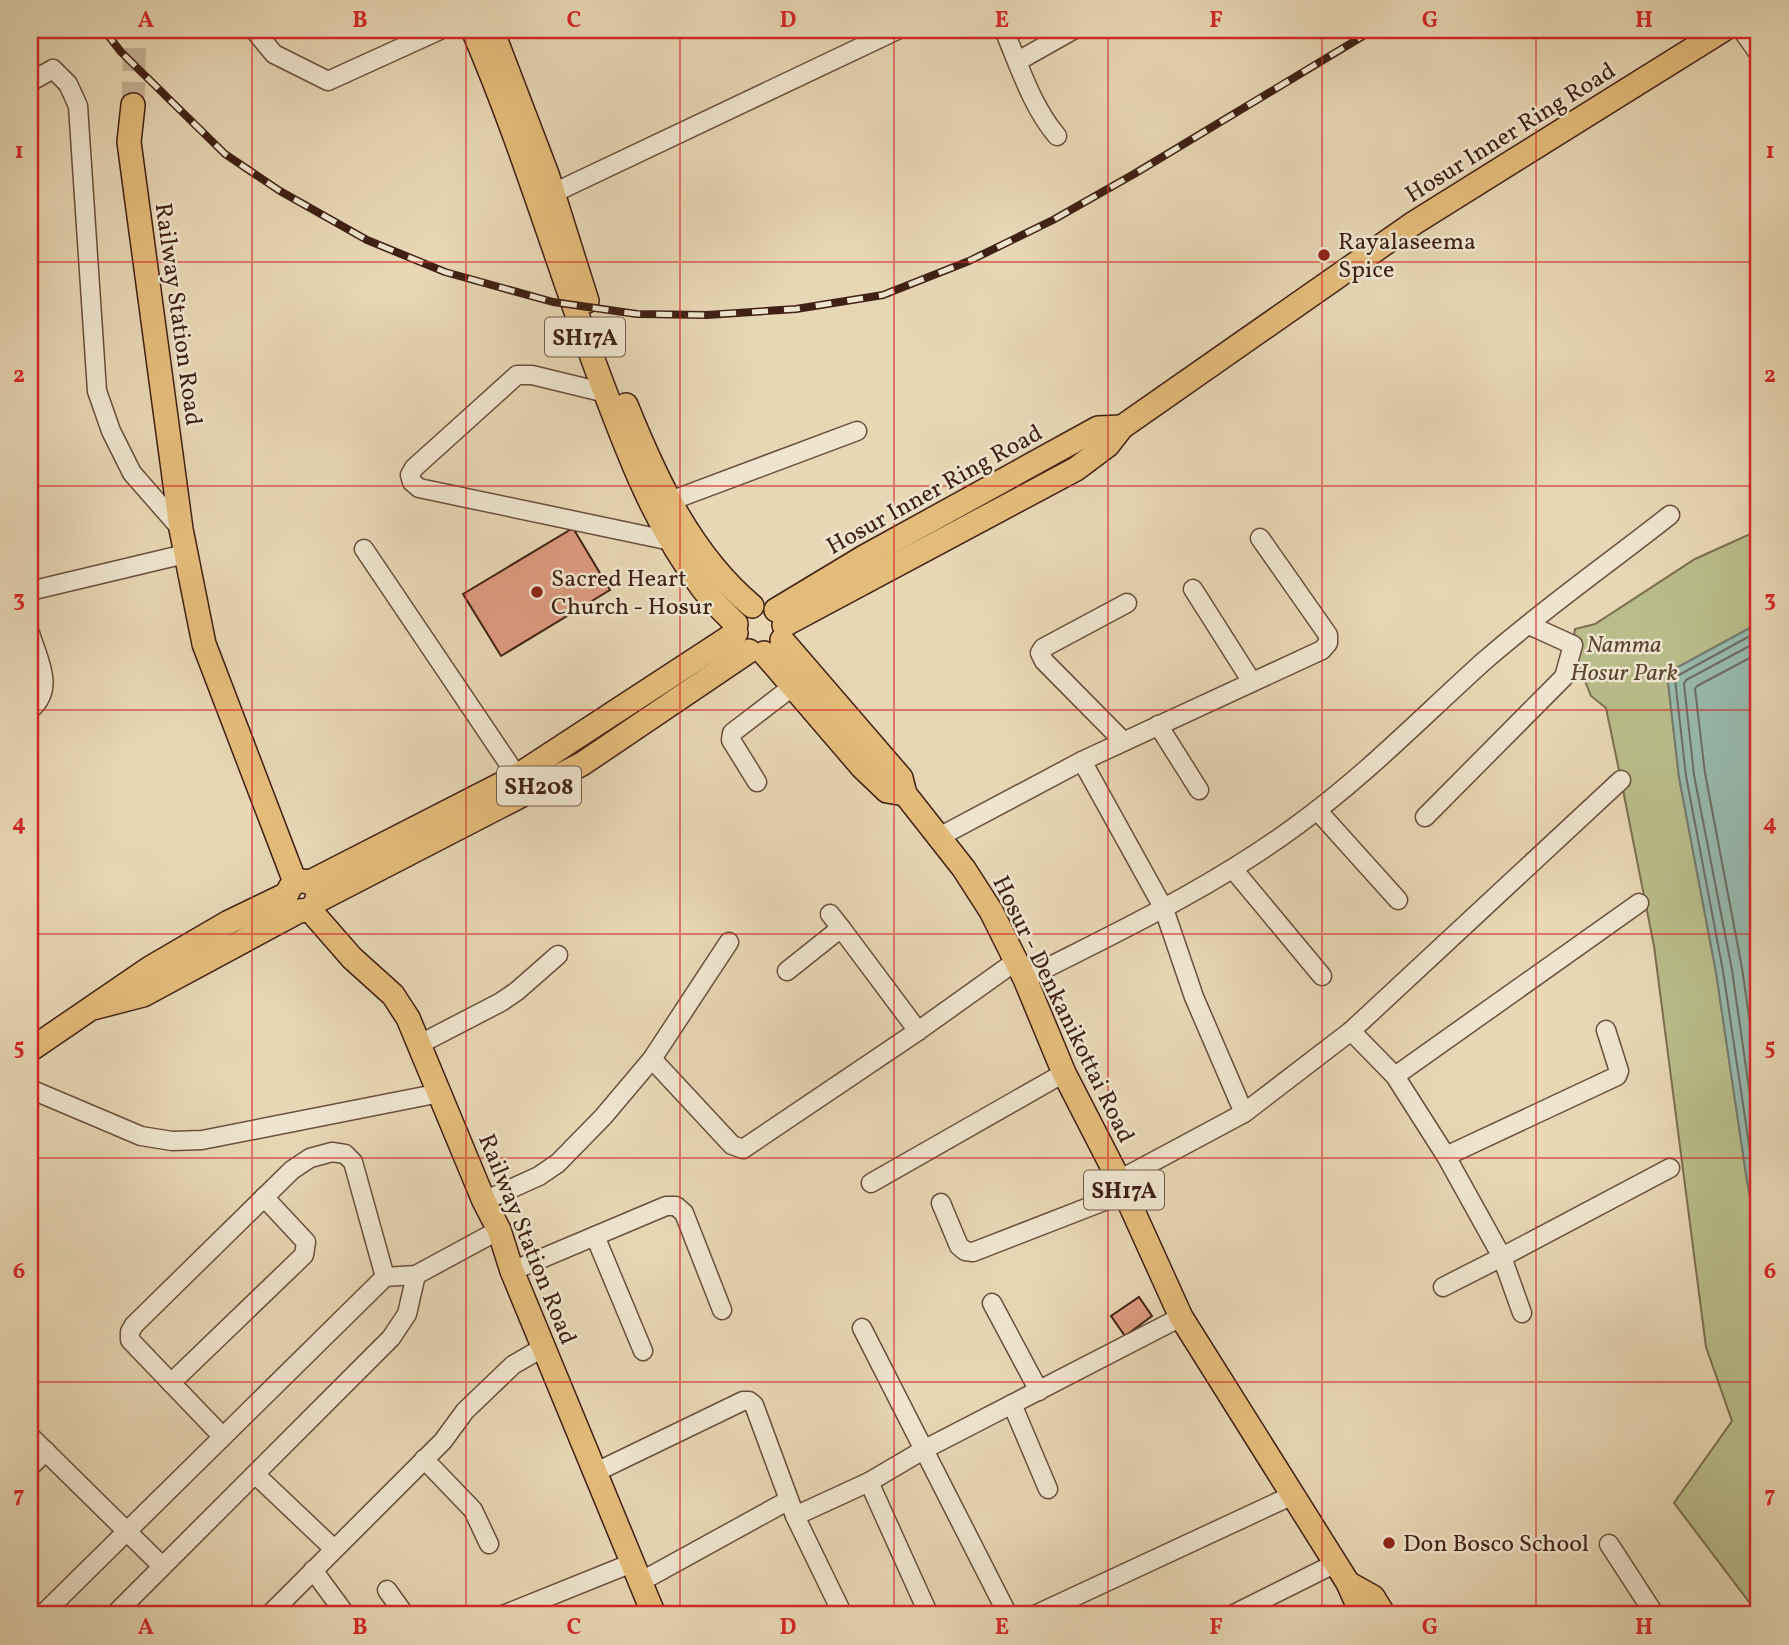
<svg xmlns="http://www.w3.org/2000/svg" width="1789" height="1645" viewBox="0 0 1789 1645" font-family="Vollkorn,serif">
	<rect width="100%" height="100%" fill="#e7d7b5"/>
	<filter id="stains"><feTurbulence type="fractalNoise" baseFrequency=".00286" numOctaves="4"/><feColorMatrix values="0 0 0 0 .2 0 0 0 0 .09 0 0 0 0 .02 0 0 0 .5 -.17"/></filter>
	<radialGradient id="worn" r=".72"><stop offset=".6" stop-color="#630" stop-opacity="0"/><stop offset="1" stop-color="#630" stop-opacity=".3"/></radialGradient>
	<!-- green -->
	<path fill="#b9bd8b" stroke="#7c6e50" stroke-width="2" d="M1759,530V623L1667,673L1679,777L1716,972L1746,1174L1759,1250V1476L1756,1482L1759,1501V1615L1674,1503L1732,1421L1706,1347L1654,946L1621,780L1606,708L1591,696L1572,649L1575,629L1595,624L1695,559Z"/>
	<!-- water -->
	<path fill="#97baae" stroke="#747c71" stroke-width="2" d="M1759,623V1250L1746,1174L1716,972L1679,777L1667,673Z"/>
	<g fill="none" stroke-linecap="round" stroke-linejoin="round">
		<!-- shore -->
		<g stroke="#6c6d62" stroke-width="2">
			<path d="M1759,631L1677,676L1675,679L1686,776L1723,971L1759,1211"/>
			<path d="M1759,641L1686,680L1684,684L1694,775L1732,970L1759,1158"/>
			<path d="M1759,653L1697,686L1695,689L1705,773L1742,968L1759,1085"/>
		</g>
	</g>
	<!-- building -->
	<g fill="#de9a81" stroke="#402015" stroke-width="2">
		<path d="M573,528L610,590L501,656L463,594Z"/>
		<path d="M1139,1297L1152,1316L1125,1336L1111,1316Z"/>
	</g>
	<g fill="none" stroke-linecap="round" stroke-linejoin="round">
		<!-- major-tunnel -->
		<path stroke="#c6b295" stroke-width="23" stroke-dasharray="23 11" stroke-linecap="butt" d="M133,105L135,30"/>
		<!-- minor casing -->
		<g stroke="#6a4e3d" stroke-width="21">
			<g id="minor">
				<path d="M254,30L274,54L328,81L440,30"/>
				<path d="M1004,30C1019,65 1032,107 1057,136"/>
				<path d="M1742,30L1759,54"/>
				<path d="M1018,61L1073,30"/>
				<path d="M30,82L53,69L68,84L78,106L97,391L111,431L132,473L181,529"/>
				<path d="M543,198L897,30"/>
				<path d="M606,393L532,375H517L414,468L410,475L412,482L419,488L671,541"/>
				<path d="M670,501L857,431"/>
				<path d="M364,549L517,776"/>
				<path d="M1193,589L1252,682"/>
				<path d="M30,591L185,554"/>
				<path d="M30,633C38,661 56,688 30,710"/>
				<path d="M1158,725L1199,790"/>
				<path d="M1123,741L1044,661L1040,653L1043,648L1127,603"/>
				<path d="M1082,761L1164,909L1194,997L1244,1113"/>
				<path d="M757,782L731,740L732,733L792,687"/>
				<path d="M1317,810L1398,900"/>
				<path d="M1425,817L1564,677L1573,645L1529,625"/>
				<path d="M939,837L1082,761L1322,650L1328,643V635L1260,538"/>
				<path d="M1233,869L1322,976"/>
				<path d="M830,914L841,928"/>
				<path d="M787,971L841,928L918,1031"/>
				<path d="M1025,979C1117,932 1212,888 1296,826C1364,777 1421,718 1483,662C1542,610 1608,564 1670,515"/>
				<path d="M1351,1031L1621,780"/>
				<path d="M420,1044L501,1002L517,991L558,955"/>
				<path d="M652,1059L732,1145L743,1149L918,1031L1016,961"/>
				<path d="M1395,1076L1639,903"/>
				<path d="M30,1089L141,1136L172,1141L202,1140L440,1093"/>
				<path d="M1446,1156L1617,1076L1619,1071L1606,1030"/>
				<path d="M1119,1180L1244,1113L1351,1031L1395,1076L1446,1156L1502,1257L1443,1287"/>
				<path d="M871,1183L1064,1073"/>
				<path d="M484,1201L539,1176L558,1163L603,1117L652,1059L729,942"/>
				<path d="M941,1203L959,1246L965,1251L973,1252L1125,1193"/>
				<path d="M595,1236L643,1351"/>
				<path d="M512,1271L666,1206H676L684,1213L722,1310"/>
				<path d="M992,1303L1039,1391"/>
				<path d="M1522,1313L1502,1257L1670,1168"/>
				<path d="M862,1328L1008,1615"/>
				<path d="M171,1383L304,1255L306,1242L264,1197"/>
				<path d="M1012,1404L1048,1489"/>
				<path d="M30,1436L162,1566"/>
				<path d="M222,1436L130,1340V1332L134,1325L292,1170L310,1158L332,1152L345,1154L353,1162L385,1277"/>
				<path d="M424,1459L473,1510L489,1544"/>
				<path d="M30,1467L46,1451"/>
				<path d="M594,1473L743,1401H749L754,1405L795,1516"/>
				<path d="M256,1475L334,1549"/>
				<path d="M869,1482L929,1615"/>
				<path d="M1609,1544L1655,1615"/>
				<path d="M313,1570L346,1615"/>
				<path d="M640,1582L789,1500"/>
				<path d="M387,1590L405,1615"/>
				<path d="M42,1615L385,1277L416,1275L499,1230"/>
				<path d="M114,1615L391,1338L407,1314L416,1275"/>
				<path d="M269,1615L443,1441L465,1411L513,1365L544,1347"/>
				<path d="M503,1615L632,1563"/>
				<path d="M843,1615L795,1516L869,1482L925,1449L1181,1317"/>
				<path d="M1035,1615L1293,1495"/>
				<path d="M1232,1615L1336,1563"/>
			</g>
		</g>
		<!-- major casing -->
		<g stroke="#402015" stroke-width="26">
			<g id="major">
				<path d="M473,30C520,139 554,253 595,365C624,442 652,522 703,589C713,602 725,613 736,624"/>
				<path d="M492,30L547,174L587,301"/>
				<path d="M133,105L129,142L181,529L204,644L295,882"/>
				<path d="M626,405C656,479 690,554 752,606"/>
				<path d="M776,610L864,557L1098,428L1122,427"/>
				<path d="M784,625L1076,469L1108,445L1122,427L1414,223L1723,30"/>
				<path d="M782,640L901,778L905,794L964,869L991,911L1025,979L1064,1073L1119,1180L1181,1317L1348,1583L1362,1615"/>
				<path d="M764,653L862,767L887,791L905,794"/>
				<path d="M310,882L517,776L736,633"/>
				<path d="M317,901L582,764L749,651"/>
				<path d="M310,910L352,958L393,995L408,1018L484,1201L499,1230L512,1271L654,1615"/>
				<path d="M30,1050L150,968L229,922L287,894C293,878 305,878 318,888L317,901L310,910L299,911L143,995L93,1008"/>
				<path d="M1348,1583L1373,1597L1384,1615"/>
			</g>
		</g>
		<!-- minor -->
		<use href="#minor" stroke="#efe5cf" stroke-width="18"/>
		<!-- major -->
		<use href="#major" stroke="#e4bc7a" stroke-width="23"/>
		<!-- rail casing -->
		<g stroke="#402015" stroke-width="8">
			<path id="rail" d="M104,30L121,52L225,154L280,191L367,240L445,272L553,302L637,314L707,315L796,309L883,295L969,261L1053,220L1134,174L1373,30"/>
		</g>
		<!-- rail -->
		<use href="#rail" stroke="#efe5cf" stroke-width="5" stroke-dasharray="16" stroke-linecap="butt"/>
	</g>
	<!-- grid -->
	<path fill="none" stroke="#d62828" stroke-width="2" stroke-opacity="0.55" d="M252,30V1615M466,30V1615M680,30V1615M894,30V1615M1108,30V1615M1322,30V1615M1536,30V1615M30,262H1759M30,486H1759M30,710H1759M30,934H1759M30,1158H1759M30,1382H1759"/>
	<!-- markers -->
	<g fill="#8f2418" stroke="#efe5cf" stroke-width="2.5">
		<circle cx="1324" cy="255" r="7"/>
		<circle cx="537" cy="592" r="7"/>
		<circle cx="1389" cy="1543" r="7"/>
	</g>
	<g text-anchor="middle" stroke-width="5" stroke-linejoin="round" paint-order="stroke">
		<!-- shield labels -->
		<g fill="#efe5cf" stroke="#745b4d" stroke-width="2">
			<rect x="545" y="317.5" width="80" height="39" rx="5"/>
			<rect x="497" y="766.5" width="84" height="39" rx="5"/>
			<rect x="1084" y="1170.5" width="80" height="39" rx="5"/>
		</g>
		<g font-size="23" font-weight="bold" fill="#402015">
			<text x="585" y="345">SH17A</text>
			<text x="539" y="794">SH208</text>
			<text x="1124" y="1198">SH17A</text>
		</g>
		<!-- street labels -->
		<g font-size="24" fill="#402015" stroke="#efe5cf">
			<text transform="translate(1510 132) rotate(-32)" y="8">Hosur Inner Ring Road</text>
			<text transform="translate(179 314) rotate(82)" y="8">Railway Station Road</text>
			<text transform="translate(934 489) rotate(-29)" y="8">Hosur Inner Ring Road</text>
			<text transform="translate(1064 1009) rotate(64)" y="8">Hosur - Denkanikottai Road</text>
			<text transform="translate(528 1239) rotate(68)" y="8">Railway Station Road</text>
		</g>
		<!-- poi labels -->
		<g font-size="24" fill="#402015" stroke="#efe5cf" text-anchor="start">
			<text x="1338" y="249">Rayalaseema<tspan x="1338" dy="28">Spice</tspan></text>
			<text x="551" y="586">Sacred Heart<tspan x="551" dy="28">Church - Hosur</tspan></text>
			<text x="1403" y="1551">Don Bosco School</text>
		</g>
		<!-- park labels -->
		<g font-size="24" font-style="italic" fill="#5e4732" stroke="#efe5cf">
			<text x="1624" y="652">Namma<tspan x="1624" dy="28">Hosur Park</tspan></text>
		</g>
	</g>
	<!-- margin -->
	<rect width="1789" height="1645" fill="none" stroke="#e7d7b5" stroke-width="77"/>
	<rect x="38" y="38" width="1712" height="1568" fill="none" stroke="#d62828" stroke-width="2.5"/>
	<g font-size="23" text-anchor="middle" font-weight="bold" fill="#d62828">
		<text x="146" y="27">A</text>
		<text x="360" y="27">B</text>
		<text x="574" y="27">C</text>
		<text x="788" y="27">D</text>
		<text x="1002" y="27">E</text>
		<text x="1216" y="27">F</text>
		<text x="1430" y="27">G</text>
		<text x="1644" y="27">H</text>
		<text x="19" y="158">1</text>
		<text x="1770" y="158">1</text>
		<text x="19" y="382">2</text>
		<text x="1770" y="382">2</text>
		<text x="19" y="606">3</text>
		<text x="1770" y="606">3</text>
		<text x="19" y="830">4</text>
		<text x="1770" y="830">4</text>
		<text x="19" y="1054">5</text>
		<text x="1770" y="1054">5</text>
		<text x="19" y="1278">6</text>
		<text x="1770" y="1278">6</text>
		<text x="19" y="1502">7</text>
		<text x="1770" y="1502">7</text>
		<text x="146" y="1634">A</text>
		<text x="360" y="1634">B</text>
		<text x="574" y="1634">C</text>
		<text x="788" y="1634">D</text>
		<text x="1002" y="1634">E</text>
		<text x="1216" y="1634">F</text>
		<text x="1430" y="1634">G</text>
		<text x="1644" y="1634">H</text>
	</g>
	<rect width="100%" height="100%" filter="url(#stains)"/>
	<rect width="100%" height="100%" fill="url(#worn)"/>
</svg>
